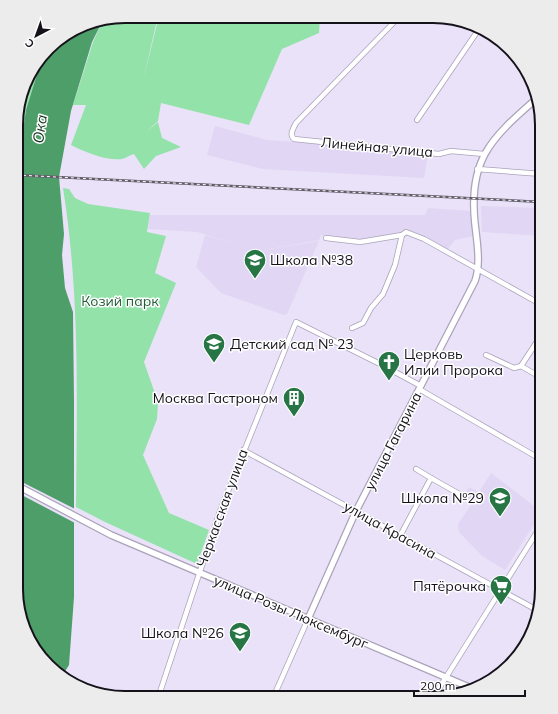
<svg xmlns="http://www.w3.org/2000/svg" width="558" height="714" viewBox="0 0 558 714" font-family="Mulish,sans-serif">
	<rect width="100%" height="100%" fill="#eae2f9"/>
	<!-- built -->
	<g fill="#e1d6f3">
		<path d="M215,126L267,140L355,146L369,150L428,155L424,178L263,169L207,155Z"/>
		<path d="M481,206L542,208V236L482,232Z"/>
		<path d="M428,208L470,211L473,236L455,240L446,251L425,240L402,233L363,239L321,235L319,240L258,251L319,241L287,314L284,315L221,293L196,267L205,235L246,247L197,232L148,229L150,215H425Z"/>
		<path d="M491,473L542,512L505,570L482,556L459,532L458,524L473,502L464,496L469,487L479,492Z"/>
	</g>
	<!-- green -->
	<g fill="#93e2aa">
		<path d="M125,16H158L143,81L159,16L320,17L319,33L282,49L249,125L161,103L158,121L146,132L158,122L162,138L181,147L156,156L144,169L134,154C130,155 126,158 122,159C106,161 85,152 71,145L86,105H73L93,42L103,20Z"/>
		<path d="M43,56L26,110L17,172V111L31,71Z"/>
		<path d="M63,188L69,189L75,198L88,204L150,213L147,232L166,236L155,273L176,283L144,362L158,402L157,419L143,455L169,513L209,530L197,564L105,522L76,507C77,399 80,295 63,188Z"/>
		<path d="M17,319L19,393L16,459Z"/>
	</g>
	<!-- water -->
	<path fill="#4e9e69" d="M103,20L92,42L71,111L59,177L64,234L62,255L65,288L73,312L74,402V597L69,665L62,676L31,643L16,589V491L19,393L17,317V174L26,110L43,55L53,43L90,22Z"/>
	<!-- pier -->
	<path fill="#eae2f9" d="M16,479L75,509V523L16,492Z"/>
	<g fill="none" stroke-linecap="round" stroke-linejoin="round">
		<!-- minor casing -->
		<g stroke="#aba3b9" stroke-width="6">
			<g id="minor">
				<path d="M399,17L296,123C293,129 289,135 294,139L439,154L451,151L484,154"/>
				<path d="M417,120L479,29"/>
				<path d="M477,169L542,174"/>
				<path d="M326,238L360,242L402,235L406,232L424,239L542,305"/>
				<path d="M352,328L363,323L371,308L383,294L395,265L402,235"/>
				<path d="M486,355L514,368L521,366L542,378"/>
				<path d="M521,366L542,334"/>
				<path d="M419,389L542,460"/>
				<path d="M243,450L537,610"/>
				<path d="M416,469L431,478"/>
				<path d="M400,536L431,478L461,495"/>
				<path d="M158,698L220,511L296,322L384,366L421,386"/>
				<path d="M273,698L308,619"/>
				<path d="M433,698L542,524"/>
			</g>
		</g>
		<!-- major casing -->
		<g stroke="#aba3b9" stroke-width="8">
			<g id="major">
				<path d="M16,485L111,535L471,688"/>
				<path d="M308,619L356,511L475,281C481,264 477,242 475,224C468,161 490,139 535,100"/>
			</g>
		</g>
		<!-- minor -->
		<use href="#minor" stroke="#fff" stroke-width="4.5"/>
		<!-- major -->
		<use href="#major" stroke="#fff" stroke-width="5.5"/>
		<!-- rail casing -->
		<g stroke="#605b68" stroke-width="2.5">
			<path id="rail" d="M17,175L542,202"/>
		</g>
		<!-- rail -->
		<use href="#rail" stroke="#fff" stroke-width="1" stroke-dasharray="3" stroke-linecap="butt"/>
	</g>
	<!-- icons -->
	<defs>
		<g id="school-pin" transform="scale(1.15)"><path d="M0 17L-7.5 6A9.5 9.5 0 1 1 7.5 6Z" fill="#277544" stroke="#fff"/><path d="M0-5L7-2L0 1L-7-2ZM-4 1L0 2.5L4 1V4Q0 6-4 4Z" fill="#fff"/></g>
		<g id="church-pin" transform="scale(1.15)"><path d="M0 17L-7.5 6A9.5 9.5 0 1 1 7.5 6Z" fill="#277544" stroke="#fff"/><path d="M-1.2-6h2.4v3.5h3.3v2.4h-3.3V6h-2.4V-.1h-3.3v-2.4h3.3Z" fill="#fff"/></g>
		<g id="building-pin" transform="scale(1.15)"><path d="M0 17L-7.5 6A9.5 9.5 0 1 1 7.5 6Z" fill="#277544" stroke="#fff"/><path d="M-4-6H4V6H1V3H-1V6H-4ZM-2.5-4.3h1.7v1.8h-1.7ZM.8-4.3h1.7v1.8H.8ZM-2.5-1h1.7V.8h-1.7ZM.8-1h1.7V.8H.8Z" fill="#fff"/></g>
		<g id="supermarket-pin" transform="scale(1.15)"><path d="M0 17L-7.5 6A9.5 9.5 0 1 1 7.5 6Z" fill="#277544" stroke="#fff"/><path d="M-6-5.5h2.5l.6 2H6L4.5 2H-2.5L-4.4-4H-6ZM-1.5 3.2a1.3 1.3 0 1 0 .1 0ZM3 3.2a1.3 1.3 0 1 0 .1 0Z" fill="#fff"/></g>
	</defs>
	<g fill-rule="evenodd">
		<use href="#school-pin" x="255" y="260"/>
		<use href="#school-pin" x="214" y="344"/>
		<use href="#church-pin" x="389" y="362"/>
		<use href="#building-pin" x="294" y="398"/>
		<use href="#school-pin" x="500" y="498"/>
		<use href="#supermarket-pin" x="501" y="586"/>
		<use href="#school-pin" x="240" y="633"/>
	</g>
	<g text-anchor="middle" stroke-width="3" stroke-linejoin="round" paint-order="stroke">
		<!-- street labels -->
		<g font-size="14" fill="#15121a" stroke="#fff">
			<text transform="translate(377 147) rotate(5)" y="5">Линейная улица</text>
			<text transform="translate(393 441) rotate(-63)" y="5">улица Гагарина</text>
			<text transform="translate(222 508) rotate(-70)" y="5">Черкасская улица</text>
			<text transform="translate(390 530) rotate(29)" y="5">улица Красина</text>
			<text transform="translate(291 612) rotate(23)" y="5">улица Розы Люксембург</text>
		</g>
		<!-- poi labels -->
		<g font-size="14" fill="#15121a" stroke="#fff" text-anchor="end">
			<text x="270" y="265" text-anchor="start">Школа №38</text>
			<text x="230" y="349" text-anchor="start">Детский сад № 23</text>
			<text x="404" y="359" text-anchor="start">Церковь<tspan x="404" dy="16">Илии Пророка</tspan></text>
			<text x="278" y="403">Москва Гастроном</text>
			<text x="484" y="503">Школа №29</text>
			<text x="486" y="591">Пятёрочка</text>
			<text x="224" y="638">Школа №26</text>
		</g>
		<!-- park labels -->
		<g font-size="14" fill="#235d38" stroke="#fff">
			<text x="120" y="306">Козий парк</text>
		</g>
		<!-- water labels -->
		<g font-size="15" font-style="italic" fill="#153720" stroke="#fff">
			<text transform="translate(40 129) rotate(-82)" y="5">Ока</text>
		</g>
	</g>
	<!-- crop -->
	<path d="M0 0H558V714H0ZM125 23H433A102 102 0 0 1 535 125V589A102 102 0 0 1 433 691H125A102 102 0 0 1 23 589V125A102 102 0 0 1 125 23Z" fill="#ececed" fill-rule="evenodd"/>
	<path fill="none" stroke="#15121a" stroke-width="2" d="M125 23H433A102 102 0 0 1 535 125V589A102 102 0 0 1 433 691H125A102 102 0 0 1 23 589V125A102 102 0 0 1 125 23Z"/>
	<!-- north arrow -->
	<g transform="translate(36 36) rotate(221)" stroke="#ffffff" stroke-width="3" paint-order="stroke">
	<path d="M0-3L7 15L0 10L-7 15Z" fill="#15121a"/>
	<text y="-6" font-size="11" font-weight="bold" text-anchor="middle" fill="#15121a">С</text>
	</g>
	<!-- scale -->
	<path d="M414 690v6h111v-6" fill="none" stroke="#15121a" stroke-width="2"/>
	<text x="420" y="690" font-size="12" fill="#15121a" stroke="#ffffff" stroke-width="3" paint-order="stroke">200 m</text>
</svg>
